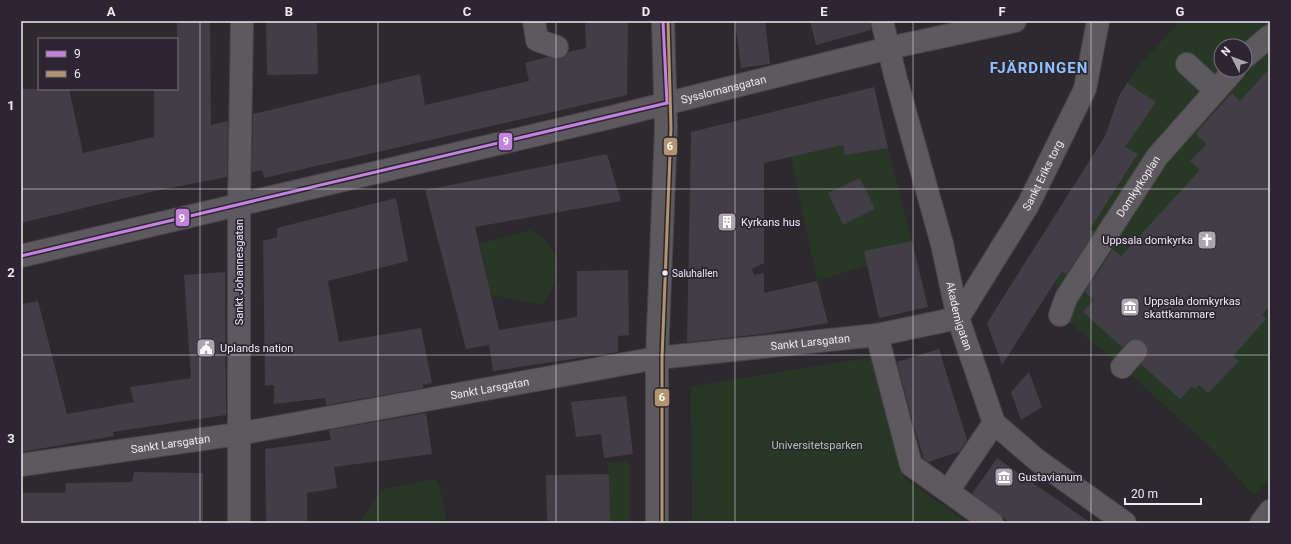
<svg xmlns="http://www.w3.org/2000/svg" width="1291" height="544" viewBox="0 0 1291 544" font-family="Roboto,sans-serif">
	<rect width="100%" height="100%" fill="#2c292f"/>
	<!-- green -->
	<g fill="#293726" fill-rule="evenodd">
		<path d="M1180,21H1270V478L1254,496L1208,445L1122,367L1060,315L1055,282L1138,155L1105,136L1127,83L1136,69ZM1221,46H1245V70H1221Z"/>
		<path d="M843,145L846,155L888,148L912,241L865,251L868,265L817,281L791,157ZM860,178L875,209L843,225L828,193Z"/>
		<path d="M530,230C534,233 539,235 543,238C565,256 558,286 542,305L491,295L479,244Z"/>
		<path d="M880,356L904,478L968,523H692L691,386Z"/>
		<path d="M629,461V523H610L609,474L607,463Z"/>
		<path d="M434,479L439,485L446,518L439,523H359L383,489Z"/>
	</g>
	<!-- building -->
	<g fill="#423e45">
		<path d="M177,21H210L211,125L228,121L227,177L159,190L21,223V89H69L83,153L154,137V89H177Z"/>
		<path d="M266,21H317L318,74L267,75Z"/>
		<path d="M585,21H628L627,95L264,178L262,170L252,172L253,114L420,74L425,105L529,81L525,63L548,57L560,59L568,52L586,48Z"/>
		<path d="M735,21H765L770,64L741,68Z"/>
		<path d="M810,21H870L871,30L816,45Z"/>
		<path d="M1270,68V306L1262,315L1266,319L1233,356L1239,361L1208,393L1199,385L1195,389L1192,386L1180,399L1141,364L1148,353V347L1144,342L1139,339H1132L1122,347L1083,312L1094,300L1085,292L1113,249L1121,256L1200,170L1190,161L1207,144L1195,134L1232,93L1240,101Z"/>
		<path d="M1127,83L1156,102L1125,147L1138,154L1090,229L1094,232L1066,275L1062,271L1002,365L987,323L1105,136L1119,96Z"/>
		<path d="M874,87L888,148L845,155L843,145L764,163V263L752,269L754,275L764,273V293L817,281L828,323L762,334L687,342L691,132Z"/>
		<path d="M607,154L621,201L475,227L499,330L577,317V271L628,270L629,335L618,336V352L493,371L489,345L466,349L425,190Z"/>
		<path d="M860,178L875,209L843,225L828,193Z"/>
		<path d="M396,198L408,261L328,281L339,342L421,328L432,383L423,385V388L326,405L325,398L274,404V385L265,386L263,241L277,237V228Z"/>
		<path d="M912,241L928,307L879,318L864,251Z"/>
		<path d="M225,272L226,415L113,432L114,436L21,452V304L38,301L67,414L134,402L130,387L191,378L184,275Z"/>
		<path d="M939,349L967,440L959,452L928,462L924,459L914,427L897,362Z"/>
		<path d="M1029,372L1042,407L1021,420L1011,392Z"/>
		<path d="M626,396L633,454L604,458L601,434L576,437L571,402Z"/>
		<path d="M426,413L432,454L334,467L337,488L307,493V523H266L265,449L331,440L329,430Z"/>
		<path d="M997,458L1091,523H1010L972,494Z"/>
		<path d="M134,472L203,473V523H21V493H65L66,483L132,482Z"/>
		<path d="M609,474L610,523H547L546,475Z"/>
	</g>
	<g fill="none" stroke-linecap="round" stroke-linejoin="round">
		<!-- minor casing -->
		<g stroke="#49454b" stroke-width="24">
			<g id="minor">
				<path d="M534,21L537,40L557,47"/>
				<path id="s1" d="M882,21L896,79L942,244L958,318L994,423L1037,460L1125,523"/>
				<path d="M1245,57L1270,36"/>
				<path d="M1187,64L1215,90"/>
				<path id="s2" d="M21,256L612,117L889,48L1015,21"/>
				<path id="s3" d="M1060,315L1066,298L1157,157L1234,70"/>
				<path d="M877,335L911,465L992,523"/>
				<path d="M1122,367L1136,351"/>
				<path id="s4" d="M21,465L238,434L657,358L877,335L958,318L1028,205L1085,89L1098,21"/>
				<path d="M948,491L994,423"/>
				<path d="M239,523V204L242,21"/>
				<path d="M657,523V358L666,128L663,21"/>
				<path d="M1261,523L1270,511"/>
			</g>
		</g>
		<!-- minor -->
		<use href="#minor" stroke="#5d5a5f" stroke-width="22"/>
		<!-- bus-1 casing -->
		<g stroke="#2d2632" stroke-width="6">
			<g id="bus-1">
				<path d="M663,21L667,103"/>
				<path d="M21,256L667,103"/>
			</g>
		</g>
		<!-- bus-2 casing -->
		<g stroke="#2d2632" stroke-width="6">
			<path id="bus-2" d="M662,523V358L671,128L668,21"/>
		</g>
		<!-- bus-1 -->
		<use href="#bus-1" stroke="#c483df" stroke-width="3"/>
		<!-- bus-2 -->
		<use href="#bus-2" stroke="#b4946f" stroke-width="3"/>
	</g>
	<!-- grid -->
	<path fill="none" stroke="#efeaf2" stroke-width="1" stroke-opacity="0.55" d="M200,21V523M378,21V523M556,21V523M735,21V523M913,21V523M1091,21V523M21,189H1270M21,355H1270"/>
	<!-- icons -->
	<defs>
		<g id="building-square" transform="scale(1)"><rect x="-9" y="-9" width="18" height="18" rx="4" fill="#aba6ae" stroke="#2d2632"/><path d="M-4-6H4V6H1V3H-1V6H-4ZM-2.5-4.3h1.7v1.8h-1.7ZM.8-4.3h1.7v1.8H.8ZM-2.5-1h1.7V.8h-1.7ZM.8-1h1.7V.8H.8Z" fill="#fff"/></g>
		<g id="church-square" transform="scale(1)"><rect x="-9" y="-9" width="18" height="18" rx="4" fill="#aba6ae" stroke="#2d2632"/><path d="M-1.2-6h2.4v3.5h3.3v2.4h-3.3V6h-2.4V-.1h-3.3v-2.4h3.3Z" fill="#fff"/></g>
		<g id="museum-square" transform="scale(1)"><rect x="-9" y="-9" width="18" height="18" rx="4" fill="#aba6ae" stroke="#2d2632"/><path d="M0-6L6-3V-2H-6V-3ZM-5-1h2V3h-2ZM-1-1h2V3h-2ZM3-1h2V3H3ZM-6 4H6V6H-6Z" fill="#fff"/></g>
		<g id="civic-square" transform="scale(1)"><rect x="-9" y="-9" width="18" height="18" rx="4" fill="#aba6ae" stroke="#2d2632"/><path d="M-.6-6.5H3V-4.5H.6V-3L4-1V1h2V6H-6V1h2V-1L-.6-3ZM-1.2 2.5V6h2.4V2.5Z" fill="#fff"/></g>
	</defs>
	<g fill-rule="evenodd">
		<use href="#building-square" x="727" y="222"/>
		<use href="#church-square" x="1207" y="240"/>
		<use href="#museum-square" x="1130" y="307"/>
		<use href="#civic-square" x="206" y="348"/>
		<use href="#museum-square" x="1004" y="477"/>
	</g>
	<!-- markers -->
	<circle fill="#efeaf2" stroke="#2d2632" stroke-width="1.5" cx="665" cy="273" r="3.5"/>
	<g text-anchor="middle" stroke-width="3.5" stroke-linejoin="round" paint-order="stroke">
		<!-- bus labels -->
		<g font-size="10" fill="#efeaf2" stroke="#2d2632" text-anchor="start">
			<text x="672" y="277">Saluhallen</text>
		</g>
		<!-- street labels -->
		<g font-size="11" fill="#efeaf2" stroke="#2d2632">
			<text dy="4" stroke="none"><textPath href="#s2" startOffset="722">Sysslomansgatan</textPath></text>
			<text dy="4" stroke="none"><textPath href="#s4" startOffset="1115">Sankt Eriks torg</textPath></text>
			<text dy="4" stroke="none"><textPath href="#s3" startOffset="151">Domkyrkoplan</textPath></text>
			<text transform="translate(239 272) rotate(-90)" y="4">Sankt Johannesgatan</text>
			<text dy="4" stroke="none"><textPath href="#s1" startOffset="305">Akademigatan</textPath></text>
			<text dy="4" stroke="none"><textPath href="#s4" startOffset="799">Sankt Larsgatan</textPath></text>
			<text dy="4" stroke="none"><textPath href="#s4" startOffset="475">Sankt Larsgatan</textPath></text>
			<text dy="4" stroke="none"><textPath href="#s4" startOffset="151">Sankt Larsgatan</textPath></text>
		</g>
		<!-- poi labels -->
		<g font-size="11" fill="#efeaf2" stroke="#2d2632" text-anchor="start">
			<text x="741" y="226">Kyrkans hus</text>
			<text x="1193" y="244" text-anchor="end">Uppsala domkyrka</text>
			<text x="1144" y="305">Uppsala domkyrkas<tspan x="1144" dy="13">skattkammare</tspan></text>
			<text x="220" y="352">Uplands nation</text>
			<text x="1018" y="481">Gustavianum</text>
		</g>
		<!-- park labels -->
		<g font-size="11" fill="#a8cb9f" stroke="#2d2632">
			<text x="817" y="449">Universitetsparken</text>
		</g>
		<!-- district labels -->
		<g font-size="15" font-weight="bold" letter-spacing="1" fill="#8ec2fd" stroke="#2d2632">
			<text x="1039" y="73">FJÄRDINGEN</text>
		</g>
	</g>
	<g stroke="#2d2632" stroke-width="1.5">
		<rect x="498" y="132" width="15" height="19" rx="4" fill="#c483df"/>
		<rect x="663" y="137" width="15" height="19" rx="4" fill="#b4946f"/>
		<rect x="175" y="208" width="15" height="19" rx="4" fill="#c483df"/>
		<rect x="654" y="388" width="16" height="19" rx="4" fill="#b4946f"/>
	</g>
	<g font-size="11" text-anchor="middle" font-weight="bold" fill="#fff">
		<text x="506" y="145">9</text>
		<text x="670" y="150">6</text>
		<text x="182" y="222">9</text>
		<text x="662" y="401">6</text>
	</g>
	<!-- border -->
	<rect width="1291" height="544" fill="none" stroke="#2d2632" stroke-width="44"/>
	<!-- legend -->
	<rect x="38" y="38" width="140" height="52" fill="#2d2632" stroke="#7b747f"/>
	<rect x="46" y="51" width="20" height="6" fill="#c483df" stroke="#7b747f"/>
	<text x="74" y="58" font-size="12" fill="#efeaf2">9</text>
	<rect x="46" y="71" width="20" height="6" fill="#b4946f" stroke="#7b747f"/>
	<text x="74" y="78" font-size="12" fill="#efeaf2">6</text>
	<!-- north arrow -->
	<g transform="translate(1233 58) rotate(312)"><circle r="19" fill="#2d2632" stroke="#7b747f"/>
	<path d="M0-3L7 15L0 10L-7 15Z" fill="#aba6ae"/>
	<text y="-6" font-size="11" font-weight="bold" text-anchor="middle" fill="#efeaf2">N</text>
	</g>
	<!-- scale -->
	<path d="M1125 498v6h76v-6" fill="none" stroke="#efeaf2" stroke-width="2"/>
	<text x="1131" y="498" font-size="12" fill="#efeaf2" stroke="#2d2632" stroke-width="3" paint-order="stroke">20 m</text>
	<rect x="22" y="22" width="1247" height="500" fill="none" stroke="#efeaf2" stroke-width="1.5"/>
	<g font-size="13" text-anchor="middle" font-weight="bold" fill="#efeaf2">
		<text x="111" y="16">A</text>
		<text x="289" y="16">B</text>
		<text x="467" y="16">C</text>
		<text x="646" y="16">D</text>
		<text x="824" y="16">E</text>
		<text x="1002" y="16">F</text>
		<text x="1180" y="16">G</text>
		<text x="11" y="110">1</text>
		<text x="11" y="277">2</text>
		<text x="11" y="443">3</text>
	</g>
</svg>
